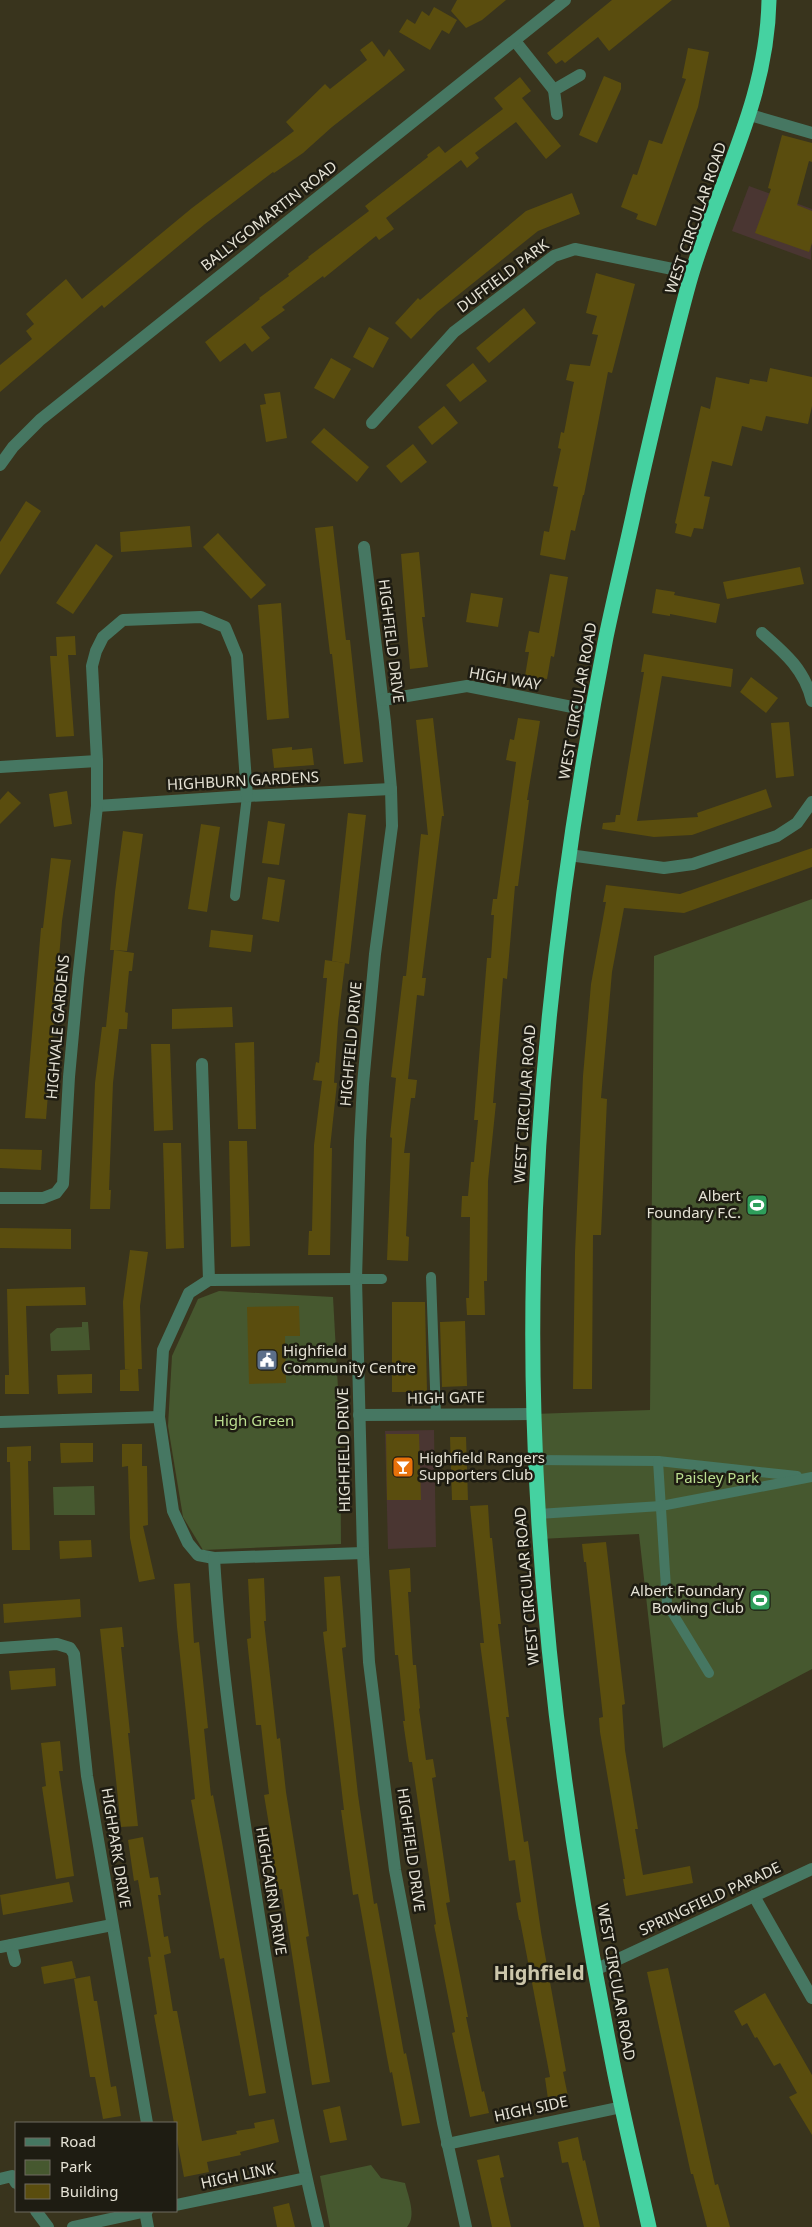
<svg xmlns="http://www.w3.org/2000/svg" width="812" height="2227" viewBox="0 0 812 2227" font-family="'Noto Sans',sans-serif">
	<rect width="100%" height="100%" fill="#39341d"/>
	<!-- commercial -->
	<g fill="#4a3632">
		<path d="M749,186L812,209L811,260L732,231Z"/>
		<path d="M434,1430L436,1547L388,1549L385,1431Z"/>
	</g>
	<!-- green -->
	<g fill="#46582f">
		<path d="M812,899V1669L663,1748L639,1534L540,1539L533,1414L650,1410L654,956Z"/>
		<path d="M219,1291L333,1297L340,1425L341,1544L203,1550L183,1517L168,1426L172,1356L198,1299Z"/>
		<path d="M82,1322H88L90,1350L51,1351L50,1334L57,1328L82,1327Z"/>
		<path d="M94,1486L95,1515H54L53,1487Z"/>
		<path d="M371,2165L381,2178L405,2183C408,2196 417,2216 407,2227H330L320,2176Z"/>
	</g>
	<!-- building -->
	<g fill="#5a4d0e">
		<path d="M457,0H506L482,20L466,28L451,11Z"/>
		<path d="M612,0H672L609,51L598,37L565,63L562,60L556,64L547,53Z"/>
		<path d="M434,7L457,20L449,34L442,30L430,50L399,32L407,19L415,24L422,11L429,16Z"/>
		<path d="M372,41L384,57L389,49L405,70L332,127L303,153L274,173L273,172L205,224L104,308L102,305L0,392V365L32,339L26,331L34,324L26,314L66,279L82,299L192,208L294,131L286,122L325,84L330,89L367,60L360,50Z"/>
		<path d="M688,48L709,52L698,107L656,226L636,219L638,214L621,207L633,174L637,175L649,140L662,144L686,79L682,78Z"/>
		<path d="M604,76L621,83V89L597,143L579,135Z"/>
		<path d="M520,77L531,91L522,98L561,146L546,159L516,122L475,153L479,158L467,168L461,160L386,218L394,229L379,240L376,236L324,278L323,276L282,307L285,310L261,327L270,338L252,352L245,343L220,362L205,342L260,299L259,298L289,276L288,274L309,258L308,257L369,211L365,206L428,157L427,155L439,146L445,153L503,109L494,98Z"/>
		<path d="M782,135L812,143V162L809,161L797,205L812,211V243L809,252L755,233L771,189L768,188Z"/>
		<path d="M572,193L580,214L538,231L437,312L411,339L395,323L418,298L420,300L446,278L526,211Z"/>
		<path d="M596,273L635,284L612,373L608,372L584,495H583L575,531L571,530L565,560L540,555L544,531L549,532L558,487L553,486L561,449L558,448L561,432L564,433L573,386L574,382L566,380L570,364L590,366L598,335L592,334L597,316L586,313Z"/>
		<path d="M524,308L536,323L489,363L476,348Z"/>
		<path d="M369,327L389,338L373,368L353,357Z"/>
		<path d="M331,358L351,369L334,399L314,388Z"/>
		<path d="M473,363L487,381L460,402L446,385Z"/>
		<path d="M770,368L812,377V406L808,424L766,416L762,431L742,426L732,466L712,461L704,496L710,497L703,529L694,528L691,537L675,533L677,524L675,523L701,406L710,409L716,377L749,384L750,379L767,382Z"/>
		<path d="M280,392L287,438L266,442L260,405L266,404L264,394Z"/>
		<path d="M444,406L458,423L432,445L418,427Z"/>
		<path d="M324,428L369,467L357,482L311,442Z"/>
		<path d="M413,444L427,462L401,483L386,466Z"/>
		<path d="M26,501L41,511L0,575V542Z"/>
		<path d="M190,526L192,547L121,552L120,532Z"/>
		<path d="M333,526L346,640H350L363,762L344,764L332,654H330L315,528Z"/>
		<path d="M218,533L266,585L251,599L203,547Z"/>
		<path d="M96,544L113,556L73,614L56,603Z"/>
		<path d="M419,552L425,617H422L428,667L410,669L401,554Z"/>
		<path d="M800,567L804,584L727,599L723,582Z"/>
		<path d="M550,574L568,577L554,657L551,656L547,679L525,676L529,652H525L529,631L539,633Z"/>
		<path d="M656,589L675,592L674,595L720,604L716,623L670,614V616L652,613Z"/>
		<path d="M471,593L503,598L498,627L466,622Z"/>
		<path d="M281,603L289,718L267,720L258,605Z"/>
		<path d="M75,636L76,655H68L74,736L56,737L50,656H57L56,637Z"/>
		<path d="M644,654L733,669L731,687L662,676L637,821L698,817L697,813L766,789L772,807L692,835L654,837L602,829L603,823L615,822L616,815H620L644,672H641Z"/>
		<path d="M751,677L778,698L766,713L740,692Z"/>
		<path d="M433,718L444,816H442L422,978H426L424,996L417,995L408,1079L417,1080L415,1098H411L404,1153H410L406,1236L409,1237L408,1261L387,1260L392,1138L390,1137L396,1078L391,1077L403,976H406L421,834L428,835L416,720Z"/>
		<path d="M518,718L540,721L527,800H529L518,886H515L507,979L503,978L493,1103H496L488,1181L487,1281H484L485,1315H467L466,1298H469L470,1217H461L462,1196H468L471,1162H474L478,1120H474L487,958H491L494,915H491L493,899H497L516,762L506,760L510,739L514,740Z"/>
		<path d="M789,722L794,776L776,778L771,723Z"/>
		<path d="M292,747V750L312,748L314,765L274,768L272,749Z"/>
		<path d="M8,791L21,803L0,824V800Z"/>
		<path d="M67,791L72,824L54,827L49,794Z"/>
		<path d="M348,813L366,815L349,964L332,961Z"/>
		<path d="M268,821L285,824L279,865L262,863Z"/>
		<path d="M201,824L220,827L207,912L188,909Z"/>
		<path d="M123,831L143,834L127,951L114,950L134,953L132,971H129L127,991L125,1012L128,1013L127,1029H119L113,1083L109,1190H111L110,1209H90L95,1083L102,1027H106L114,950H110L115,892Z"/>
		<path d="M812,848V867L684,913L624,908L612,972L601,1098L607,1099L601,1235H593L592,1389H573L575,1252L583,1076L591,984L606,902H603L606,885L680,894Z"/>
		<path d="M51,858L71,860L62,921L46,1119L25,1118L41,928H43Z"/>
		<path d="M268,877L285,880L279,922L262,919Z"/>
		<path d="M211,930L253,935L251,952L209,947Z"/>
		<path d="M325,960L345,963L338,1022L334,1083L327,1082L337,1083L330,1148H332L330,1255H308L309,1231H312L314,1145L322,1081L313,1080L316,1062L319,1063L327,978H323Z"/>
		<path d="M232,1007L233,1027L172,1029V1009Z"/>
		<path d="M254,1042L256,1129H238L235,1043Z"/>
		<path d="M151,1044H170L173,1130L154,1131Z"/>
		<path d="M229,1141H247L250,1246L231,1247Z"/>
		<path d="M163,1143H181L184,1248L166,1249Z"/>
		<path d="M0,1149L42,1150L41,1170L0,1168Z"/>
		<path d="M0,1228L71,1229V1249L0,1248Z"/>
		<path d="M130,1250L148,1252L140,1306L142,1369H138L139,1391H120V1370L130,1369H125L123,1302Z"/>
		<path d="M85,1287L86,1305L26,1306L29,1394H5V1375H9L7,1289Z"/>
		<path d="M392,1302H425L427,1392H392Z"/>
		<path d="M299,1306L300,1336H285L286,1383L249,1384L247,1307Z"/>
		<path d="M465,1321L467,1386L442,1387L440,1322Z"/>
		<path d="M92,1374V1393L58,1394L57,1375Z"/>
		<path d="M386,1434H419L421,1500H387Z"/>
		<path d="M450,1437H466L468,1500H452Z"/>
		<path d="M60,1443H93V1462L61,1463Z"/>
		<path d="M122,1444H142V1466H147L148,1525L143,1526L155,1579L139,1582L130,1538L128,1466L122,1467Z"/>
		<path d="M31,1446V1461H28L30,1550H12L10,1462H7V1447Z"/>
		<path d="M488,1505L490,1538H492L501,1624H498L509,1717H506L524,1842L528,1841L541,1932L566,2071L563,2072L568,2096L548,2099L545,2078L550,2077L520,1920H519L516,1903L521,1902L518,1882L515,1860L509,1861L480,1643H484L470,1506Z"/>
		<path d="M91,1540L92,1557L60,1559L59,1541Z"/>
		<path d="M606,1542L625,1704L622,1705L625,1750L638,1829H635L643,1875L690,1866L693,1883L626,1896L623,1879H625L600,1732L599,1718L603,1717L586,1562H584L582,1544Z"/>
		<path d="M410,1568L411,1592H408L413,1665H416L420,1708L419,1709L426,1760L433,1759L436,1777L432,1778L450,1902L446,1903L468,2017H466L482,2092L484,2091L489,2113L470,2117L452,2033L455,2032L434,1925L436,1924L412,1762H409L403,1721H405L398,1655H395L389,1570Z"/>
		<path d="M340,1576L346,1647L342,1648L358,1795L374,1904L377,1903L404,2054L406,2053L420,2123L402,2126L392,2072L390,2073L386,2052L358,1894L353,1895L341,1810H344L323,1632L327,1631L324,1577Z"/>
		<path d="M264,1578L266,1621H264L277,1739L280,1738L286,1792L309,1936L306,1937L330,2082L312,2085L282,1889L277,1890L271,1849H273L264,1795L269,1794L265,1761L261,1725H256L247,1639L251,1638L248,1579Z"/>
		<path d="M190,1583L194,1643L199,1642L208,1728L204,1729L211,1796L213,1795L222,1842L266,2093L249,2096L224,1958L220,1959L191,1800L195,1799L177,1627L174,1584Z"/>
		<path d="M80,1599L81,1617L4,1623L3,1604Z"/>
		<path d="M122,1627L124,1647H121L130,1733H128L138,1826L121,1827L100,1629Z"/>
		<path d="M55,1668L56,1686L11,1690L9,1671Z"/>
		<path d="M60,1741L63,1771H59L74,1876L56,1879L42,1787L46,1786L41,1743Z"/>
		<path d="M143,1837L150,1878L158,1877L161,1895H158L164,1937L168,1936L171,1953L164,1955L173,2011H177L202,2141L237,2134L236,2131L255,2128L254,2123L274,2119L279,2142L240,2152L241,2155L207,2162L209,2172L184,2177L176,2134V2123H174L154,2015L157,2014L148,1957L160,1955L151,1957L138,1880L134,1881L128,1840Z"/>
		<path d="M69,1882L73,1902L3,1915L0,1895Z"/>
		<path d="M72,1961L76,1978L44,1984L41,1967Z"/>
		<path d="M668,1968L715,2185L718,2184L730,2227H707L693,2174H691L647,1972Z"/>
		<path d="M90,1976L94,2001H97L111,2087L116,2086L121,2116L103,2119L95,2077H90L74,1979Z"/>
		<path d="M765,1993L812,2075V2135L789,2097L797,2093L780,2063L774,2066L757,2037L755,2038L747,2023L742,2026L734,2011Z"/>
		<path d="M340,2106L347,2140L330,2143L323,2110Z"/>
		<path d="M578,2137L583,2161L585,2160L600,2227H584L568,2162L562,2163L558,2142Z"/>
		<path d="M499,2155L504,2177L500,2178L511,2227H492L477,2160Z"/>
		<path d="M289,2203L295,2227H277L273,2207Z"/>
	</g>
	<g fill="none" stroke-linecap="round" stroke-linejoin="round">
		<!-- lane -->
		<g stroke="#467762" stroke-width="10">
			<path d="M235,896L247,796"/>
			<path d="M431,1277L436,1415"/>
			<path d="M356,1279H382"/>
			<path d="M535,1460L658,1461L797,1476"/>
			<path d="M658,1461L667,1604L709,1673"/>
			<path d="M538,1514L661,1506L812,1477"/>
		</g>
		<!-- street -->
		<g stroke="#467762" stroke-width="12">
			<path d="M515,41L554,90"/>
			<path d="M557,114L554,90L580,75"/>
			<path d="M750,115L812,133"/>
			<path d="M372,423L454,332L554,256L575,249L692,273"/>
			<path d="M0,465L13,447L40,420L565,0"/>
			<path d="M364,547L385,722L391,789L392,826L375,954L363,1084L360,1141L356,1279L363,1553L369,1662L395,1870L443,2123L466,2227"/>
			<path d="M762,633C785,653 805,670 812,701"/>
			<path d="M383,700L467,686L592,711"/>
			<path d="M0,767L97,761"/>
			<path d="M97,806L247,796L391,789"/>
			<path d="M569,855L664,868L693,864L777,836L797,823L812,802"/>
			<path d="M202,1064L209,1280"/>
			<path d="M0,1198H43L56,1193L63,1184L69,1077L78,979L97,806V761L92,666L96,651L103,637L123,620L201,617L225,627L237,656L247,796"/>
			<path d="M356,1279L209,1280L189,1293L163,1350L159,1417L173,1511L188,1543L198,1555L214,1558L363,1553"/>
			<path d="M359,1415L533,1414"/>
			<path d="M0,1422L159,1417"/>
			<path d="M214,1558C221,1674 239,1788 257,1903C274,2012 292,2120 318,2227"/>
			<path d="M0,1648L57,1644L70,1648L74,1654L87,1776L147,2123"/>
			<path d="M754,1896L812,1998"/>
			<path d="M11,1945L15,1961"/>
			<path d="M0,1947L112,1925"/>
			<path d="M595,1970L812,1869"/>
			<path d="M447,2144L622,2107"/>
			<path d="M0,2179L12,2176L16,2183"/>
			<path d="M176,2205L306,2178"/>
			<path d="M36,2211L48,2227"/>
			<path d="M145,2211L148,2227"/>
			<path d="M73,2227L147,2211"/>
		</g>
		<!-- highway -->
		<path stroke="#45d2a1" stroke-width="15" d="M649,2227C636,2168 621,2109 610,2049C569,1844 540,1627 534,1417C526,1156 556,894 606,637C616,589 628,541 638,493C654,423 670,352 689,283C716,186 767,105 769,0"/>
	</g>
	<!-- icons -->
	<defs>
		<g id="stadium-square" transform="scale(1.125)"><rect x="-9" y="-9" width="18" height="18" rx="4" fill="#2e9e5b" stroke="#1e1c12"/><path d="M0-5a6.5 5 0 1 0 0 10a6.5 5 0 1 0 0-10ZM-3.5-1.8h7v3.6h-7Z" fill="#fff"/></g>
		<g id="civic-square" transform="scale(1.125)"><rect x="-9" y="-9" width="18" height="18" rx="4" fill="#5c6f8a" stroke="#1e1c12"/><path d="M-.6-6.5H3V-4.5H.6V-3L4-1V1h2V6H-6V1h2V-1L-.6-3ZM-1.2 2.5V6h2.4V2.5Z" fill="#fff"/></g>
		<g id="bar-square" transform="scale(1.125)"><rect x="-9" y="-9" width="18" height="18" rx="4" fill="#e8710a" stroke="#1e1c12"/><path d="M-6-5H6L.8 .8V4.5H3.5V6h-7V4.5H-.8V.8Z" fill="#fff"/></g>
	</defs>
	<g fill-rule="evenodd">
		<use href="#stadium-square" x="757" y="1205"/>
		<use href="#civic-square" x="267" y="1360"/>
		<use href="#bar-square" x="403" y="1467"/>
		<use href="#stadium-square" x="760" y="1600"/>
	</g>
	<g text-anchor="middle" stroke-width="5" stroke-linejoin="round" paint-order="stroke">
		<!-- street labels -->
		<g font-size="15" fill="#e5e2d5" stroke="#1e1c12">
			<text transform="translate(269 216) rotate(-38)" y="5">BALLYGOMARTIN ROAD</text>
			<text transform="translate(696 218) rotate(-71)" y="5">WEST CIRCULAR ROAD</text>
			<text transform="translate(503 276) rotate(-37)" y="5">DUFFIELD PARK</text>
			<text transform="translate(391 641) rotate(83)" y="5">HIGHFIELD DRIVE</text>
			<text transform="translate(505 679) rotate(10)" y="5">HIGH WAY</text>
			<text transform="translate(578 701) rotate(-80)" y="5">WEST CIRCULAR ROAD</text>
			<text transform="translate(243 781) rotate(-3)" y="5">HIGHBURN GARDENS</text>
			<text transform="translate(58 1027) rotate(-85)" y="5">HIGHVALE GARDENS</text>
			<text transform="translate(351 1044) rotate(-85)" y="5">HIGHFIELD DRIVE</text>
			<text transform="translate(525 1104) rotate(-86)" y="5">WEST CIRCULAR ROAD</text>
			<text transform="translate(446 1398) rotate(-1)" y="5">HIGH GATE</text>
			<text transform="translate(344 1450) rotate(-91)" y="5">HIGHFIELD DRIVE</text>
			<text transform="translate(527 1586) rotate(-95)" y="5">WEST CIRCULAR ROAD</text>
			<text transform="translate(116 1848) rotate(81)" y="5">HIGHPARK DRIVE</text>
			<text transform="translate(411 1850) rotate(82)" y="5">HIGHFIELD DRIVE</text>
			<text transform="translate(271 1891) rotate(81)" y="5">HIGHCAIRN DRIVE</text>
			<text transform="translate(710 1899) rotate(-25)" y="5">SPRINGFIELD PARADE</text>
			<text transform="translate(616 1982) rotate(80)" y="5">WEST CIRCULAR ROAD</text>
			<text transform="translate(531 2109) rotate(-12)" y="5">HIGH SIDE</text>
			<text transform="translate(238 2176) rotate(-12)" y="5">HIGH LINK</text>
		</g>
		<!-- poi labels -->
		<g font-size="15" fill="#e5e2d5" stroke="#1e1c12" text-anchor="end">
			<text x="741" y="1201">Albert<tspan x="741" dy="17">Foundary F.C.</tspan></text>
			<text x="283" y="1356" text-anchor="start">Highfield<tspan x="283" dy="17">Community Centre</tspan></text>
			<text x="419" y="1463" text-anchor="start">Highfield Rangers<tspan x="419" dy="17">Supporters Club</tspan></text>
			<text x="744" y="1596">Albert Foundary<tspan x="744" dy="17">Bowling Club</tspan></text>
		</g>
		<!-- park labels -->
		<g font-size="15" fill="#bcdf90" stroke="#1e1c12">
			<text x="254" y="1426">High Green</text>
			<text x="717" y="1483">Paisley Park</text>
		</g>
		<!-- district labels -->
		<g font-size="20" font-weight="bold" fill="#ccc6ab" stroke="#1e1c12">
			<text x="539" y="1980">Highfield</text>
		</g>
	</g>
	<!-- legend -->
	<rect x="15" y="2122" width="162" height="90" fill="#1e1c12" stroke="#6e6b60"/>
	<rect x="25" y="2138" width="25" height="8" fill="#467762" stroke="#6e6b60"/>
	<text x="60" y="2147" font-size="15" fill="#e5e2d5">Road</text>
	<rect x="25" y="2160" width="25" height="15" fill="#46582f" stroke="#6e6b60"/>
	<text x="60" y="2172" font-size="15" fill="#e5e2d5">Park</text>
	<rect x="25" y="2184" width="25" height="15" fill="#5a4d0e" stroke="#6e6b60"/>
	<text x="60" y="2197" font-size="15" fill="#e5e2d5">Building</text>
</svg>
